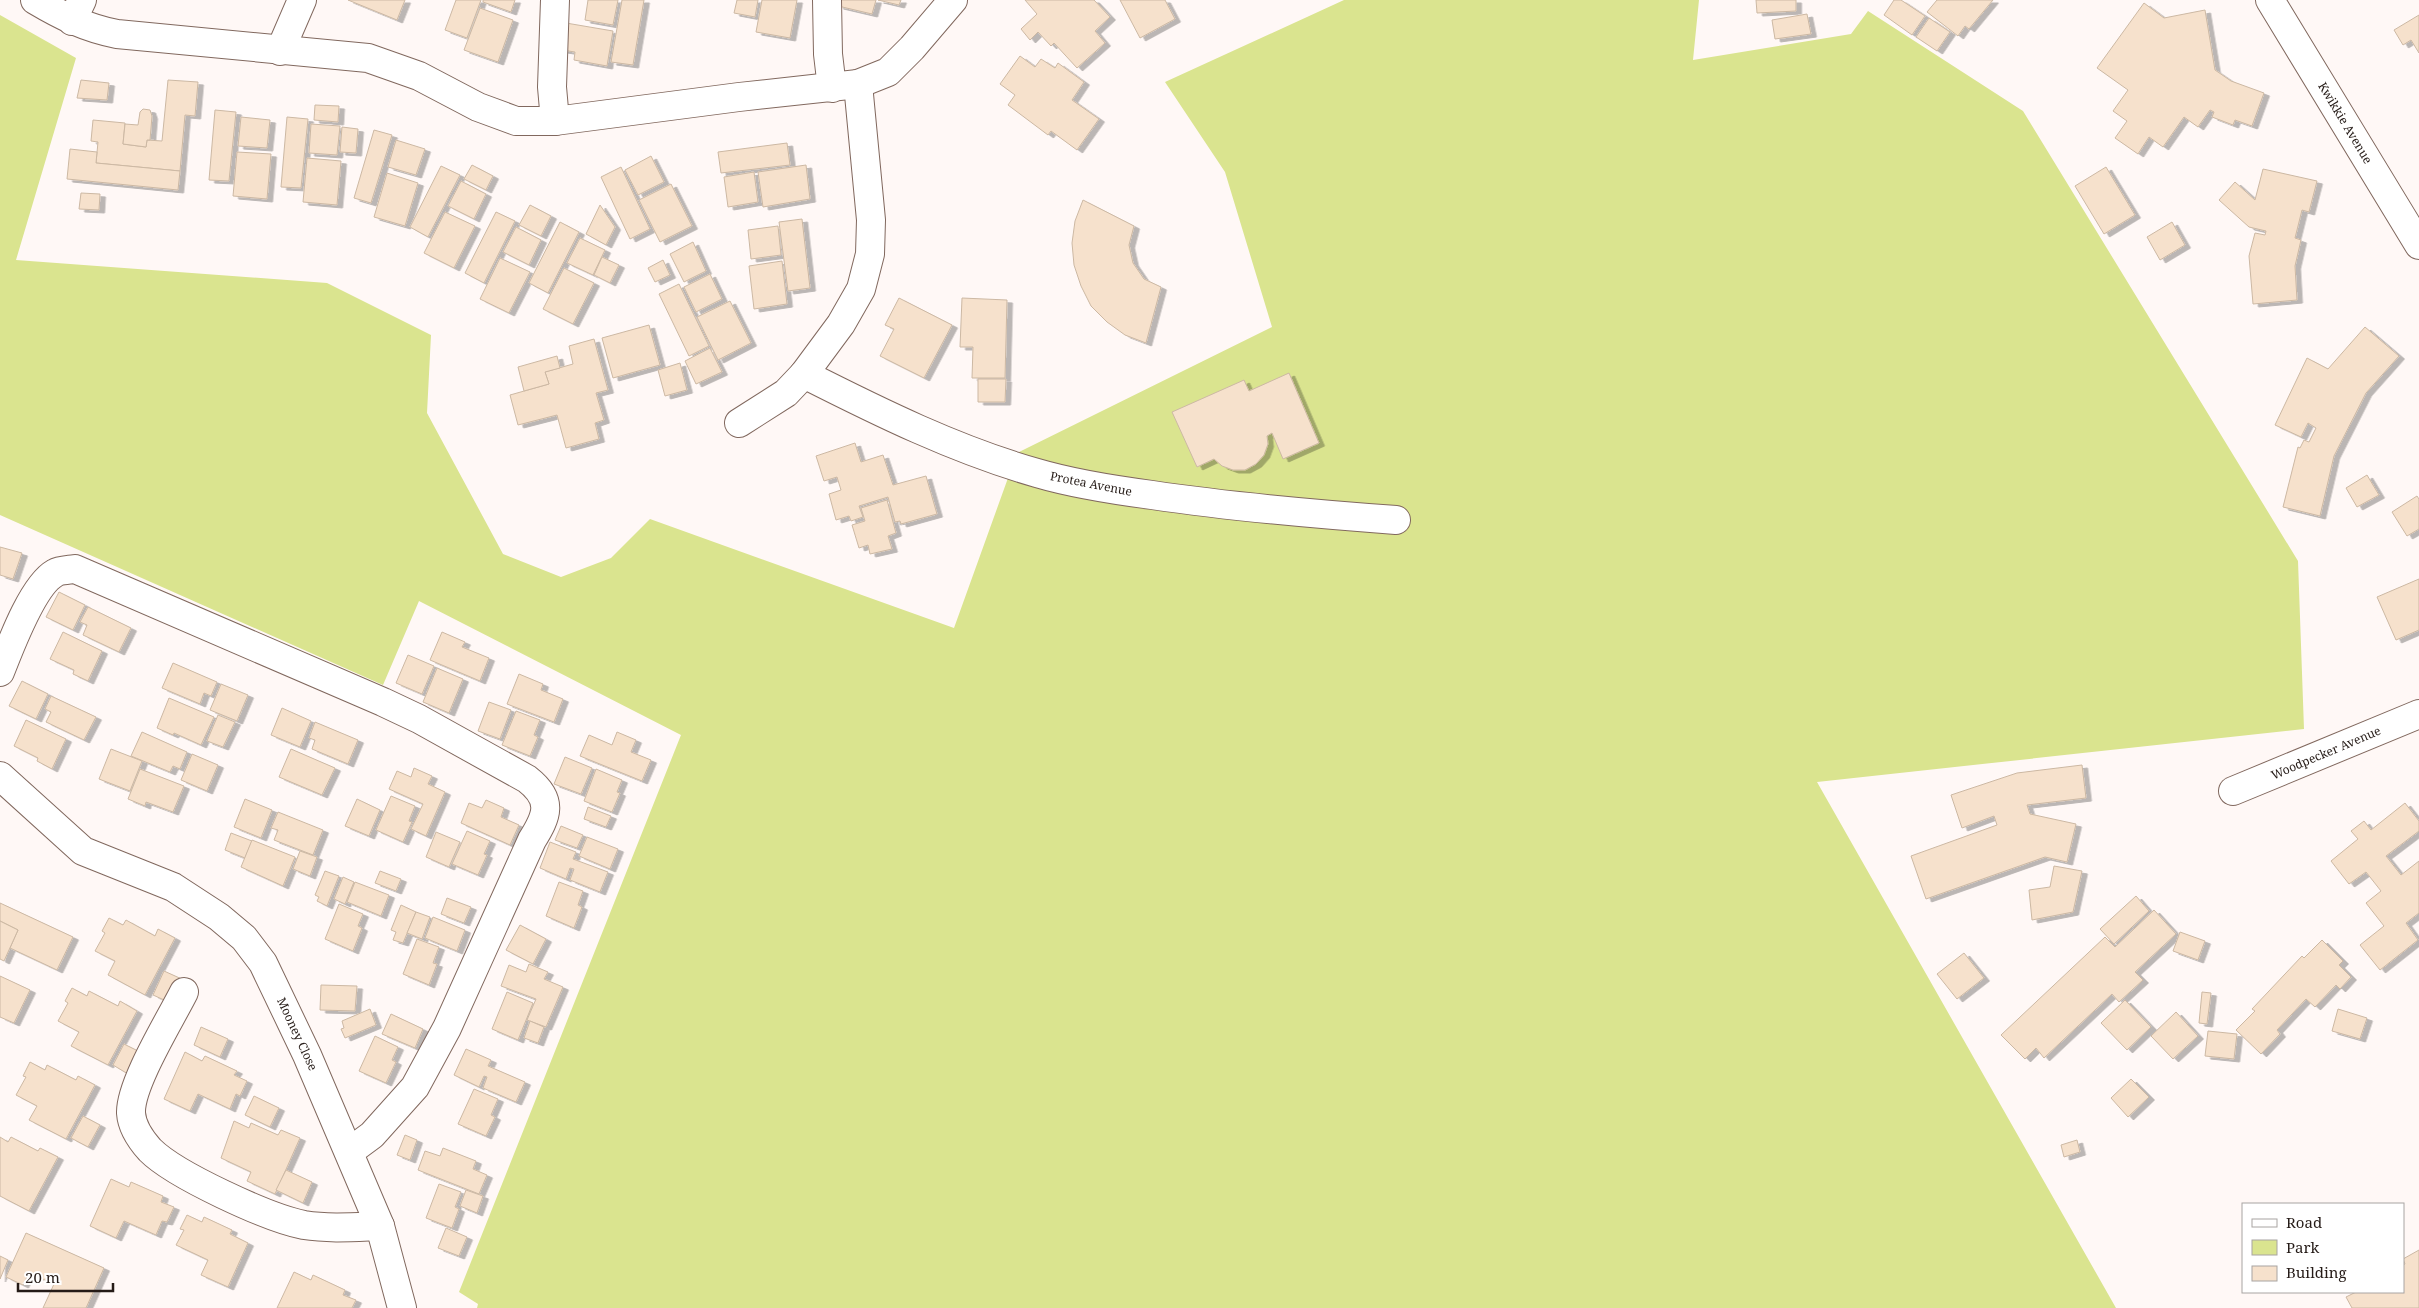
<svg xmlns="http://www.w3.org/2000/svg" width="2419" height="1308" viewBox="0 0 2419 1308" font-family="'Noto Serif',serif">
	<defs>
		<filter id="shadow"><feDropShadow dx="5.5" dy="3" stdDeviation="0" flood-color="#0004"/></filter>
	</defs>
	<rect width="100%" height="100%" fill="#fff8f6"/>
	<!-- green -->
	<path fill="#dae48f" d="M1344,0H1699L1693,60L1851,34L1868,11L2023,111L2298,561L2304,729L1817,782L2116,1308H477L478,1304L459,1292L681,735L419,601L383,685L0,515V15L76,58L16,260L327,283L431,335L427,413L503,554L561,577L611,558L650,519L954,628L1017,453L1272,327L1225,172L1165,82Z"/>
	<!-- building -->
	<g fill="#f6e1cc" stroke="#ccb8a3" filter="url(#shadow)">
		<path d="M348,0H405L397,20Z"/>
		<path d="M456,0H481L467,38L445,30Z"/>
		<path d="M483,0H515L511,12L483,2Z"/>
		<path d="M588,0H618L613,25L585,20Z"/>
		<path d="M622,0H644L633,65L611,62Z"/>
		<path d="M737,0H758L755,17L734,13Z"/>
		<path d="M762,0H797L790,38L756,32Z"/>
		<path d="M840,0H876L872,14L838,6Z"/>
		<path d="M878,0H901L899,5Z"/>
		<path d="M1025,0H1094L1110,17L1095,31L1105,43L1077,68L1054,43L1051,46L1038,32L1030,40L1021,29L1037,14Z"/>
		<path d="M1120,0H1165L1175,19L1140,38Z"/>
		<path d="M1756,0H1796V11L1757,13Z"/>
		<path d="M1894,0H1901L1925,16L1912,35L1884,15Z"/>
		<path d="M1937,0H1993L1969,29L1965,26L1958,36L1927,12Z"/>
		<path d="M2144,3L2164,18L2205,10L2215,70L2231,81L2264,93L2252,126L2235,120L2233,125L2212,117L2214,112L2210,110L2198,127L2184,117L2163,147L2149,137L2138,154L2115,138L2127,121L2113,111L2128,90L2097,68Z"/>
		<path d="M480,8L513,20L498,62L464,50Z"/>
		<path d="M1807,14L1811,34L1775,39L1772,20Z"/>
		<path d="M2419,15V53L2411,40L2403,45L2394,30Z"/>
		<path d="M1929,18L1950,32L1937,51L1916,37Z"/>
		<path d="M566,23L613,31L607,66L574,60L575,52L562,50Z"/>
		<path d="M1020,56L1035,67L1041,59L1055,68L1058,63L1084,82L1072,100L1099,119L1077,150L1051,131L1048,135L1008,105L1015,95L1000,84Z"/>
		<path d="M81,80L109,83L107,100L77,98Z"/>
		<path d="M168,80L198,82L195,116L185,115L180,171L96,163L98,142L91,141L93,120L125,123L123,144L146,147L147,140L162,141Z"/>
		<path d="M315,105L339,106L338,122L314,120Z"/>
		<path d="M143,109L150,110L152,116L150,140H147L146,147L123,144L125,124L138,125L140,112Z"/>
		<path d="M215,110L236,112L229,181L209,180Z"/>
		<path d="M241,117L270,120L267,148L238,146Z"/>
		<path d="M287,117L308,119L301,188L281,187Z"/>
		<path d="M311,124L340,126L337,155L309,153Z"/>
		<path d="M342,127L358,129L356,153L340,152Z"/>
		<path d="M374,130L392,135L371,203L354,198Z"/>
		<path d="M396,140L425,149L416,175L388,167Z"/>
		<path d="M787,143L790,165L721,173L718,152Z"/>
		<path d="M70,149L97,152L96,163L180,171L178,190L67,179Z"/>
		<path d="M237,152L271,154L267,199L233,196Z"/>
		<path d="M651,156L664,182L638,195L625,170Z"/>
		<path d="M307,158L341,161L337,205L303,202Z"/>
		<path d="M472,165L493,176L486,190L464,179Z"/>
		<path d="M806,165L810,199L763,207L758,172Z"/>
		<path d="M441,166L460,175L428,237L410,227Z"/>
		<path d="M621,167L650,229L630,239L601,177Z"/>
		<path d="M2106,167L2135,215L2104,234L2075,186Z"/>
		<path d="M2263,169L2317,181L2309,212L2302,210L2295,238L2301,240L2295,266L2297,300L2253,304L2249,256L2255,233L2265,235L2266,231L2249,227L2219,200L2235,182L2255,200Z"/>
		<path d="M754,172L758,202L728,207L724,177Z"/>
		<path d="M387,173L418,183L405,226L374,217Z"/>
		<path d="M461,181L486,194L474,219L448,206Z"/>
		<path d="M671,184L692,226L660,242L639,200Z"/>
		<path d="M81,193L100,194L99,210L79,209Z"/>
		<path d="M1083,200L1134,226L1129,245L1133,263L1144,279L1161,287L1146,343L1125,335L1107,322L1091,306L1081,286L1074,265L1072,243L1075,221Z"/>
		<path d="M530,205L551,216L541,236L519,225Z"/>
		<path d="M600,205L615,227L606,245L586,234Z"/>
		<path d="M445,212L475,226L454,268L424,253Z"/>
		<path d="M496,212L515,221L484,283L465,273Z"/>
		<path d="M802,219L810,288L788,291L779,222Z"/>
		<path d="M560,222L579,232L548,293L529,283Z"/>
		<path d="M2172,222L2185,245L2160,260L2147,237Z"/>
		<path d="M778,226L781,255L751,259L748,230Z"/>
		<path d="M516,227L541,240L529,265L503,252Z"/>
		<path d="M580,238L605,250L593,275L567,263Z"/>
		<path d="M693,242L706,271L684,282L670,254Z"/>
		<path d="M602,257L619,265L610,283L594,275Z"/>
		<path d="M500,258L530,272L509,313L480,299Z"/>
		<path d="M663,260L670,275L655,282L648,268Z"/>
		<path d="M782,261L787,304L754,309L749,266Z"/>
		<path d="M564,268L594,283L573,324L543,309Z"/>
		<path d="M710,274L722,299L696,312L684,287Z"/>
		<path d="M679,284L709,346L689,356L659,294Z"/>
		<path d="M899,298L952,325L924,378L880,356L894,329L885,325Z"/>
		<path d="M962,298L1007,300L1005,378H972L973,347H960Z"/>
		<path d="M730,301L751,343L718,360L697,317Z"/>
		<path d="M649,325L660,365L613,378L602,338Z"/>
		<path d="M2365,327L2399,356L2366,393L2334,456L2320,516L2283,507L2298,447L2300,448L2304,440L2309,442L2316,428L2308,423L2301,437L2275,425L2307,358L2328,369Z"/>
		<path d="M594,339L608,390L596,393L604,420L595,423L599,439L566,448L557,415L518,425L510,395L549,384L545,372L573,364L569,346Z"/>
		<path d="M710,348L722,372L696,384L685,361Z"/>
		<path d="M557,356L560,368L545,372L549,384L524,391L518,367Z"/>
		<path d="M680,363L687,390L665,396L658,370Z"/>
		<path d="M1289,373L1319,443L1283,459L1272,433L1267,436L1268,444L1264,455L1256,464L1245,470H1233L1222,466L1214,459L1197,467L1172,412L1244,380L1249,391Z"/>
		<path d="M978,379H1006L1005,402H978Z"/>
		<path d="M855,443L861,462L883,455L893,485L926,476L937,514L901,524L900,521L895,522L888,497L859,506L863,517L851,521L849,516L836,520L829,494L841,490L837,477L824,481L816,456Z"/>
		<path d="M2367,475L2379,495L2357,507L2346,488Z"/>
		<path d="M2417,496L2419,499V529L2407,536L2392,512Z"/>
		<path d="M887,500L896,533L888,536L892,549L870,554L868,545L859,548L852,525L865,521L861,508Z"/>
		<path d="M0,547L22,553L13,579L0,575Z"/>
		<path d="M2419,579V630L2396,640L2377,597Z"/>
		<path d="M59,592L85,605L73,630L46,617Z"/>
		<path d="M88,607L131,628L119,652L83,635L87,625L80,622Z"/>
		<path d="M63,632L102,651L88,681L73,674L74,670L50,659Z"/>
		<path d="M442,632L465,642L462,647L489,658L480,681L430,660Z"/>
		<path d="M408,655L434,666L422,694L396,683Z"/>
		<path d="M173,663L217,682L211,696L204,693L200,704L162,688Z"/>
		<path d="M437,668L463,679L449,713L423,702Z"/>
		<path d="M519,674L543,684L541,690L563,699L554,722L507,704Z"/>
		<path d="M22,681L48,694L36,719L9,706Z"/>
		<path d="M221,684L248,695L237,721L210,710Z"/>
		<path d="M51,696L96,717L84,740L46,722L51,712L45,709Z"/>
		<path d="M169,698L214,717L201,745L174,733L173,735L157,728Z"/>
		<path d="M489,702L511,710L500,739L478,731Z"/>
		<path d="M282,708L311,721L300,747L271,735Z"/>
		<path d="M516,711L540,720L534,735L538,737L530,756L502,745Z"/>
		<path d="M218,715L235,722L223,747L207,741Z"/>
		<path d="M26,720L66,739L52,769L37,761L38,758L14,746Z"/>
		<path d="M315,722L358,740L348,764L312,749L315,740L309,738Z"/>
		<path d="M142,732L187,752L180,769L173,766L170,772L131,756Z"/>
		<path d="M617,732L636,740L631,752L651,760L642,781L580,756L589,735L612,745Z"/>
		<path d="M111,749L142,761L130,791L99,779Z"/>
		<path d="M291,749L335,768L322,795L279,777Z"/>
		<path d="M192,754L218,765L207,791L181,780Z"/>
		<path d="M565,757L592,768L581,794L554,784Z"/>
		<path d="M2082,765L2086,798L2027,805L2030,814L2076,824L2067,862L2045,857L1926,899L1911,856L1997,825L1994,816L1962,828L1951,795L2017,773Z"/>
		<path d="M414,768L432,776L428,784L445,792L426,836L411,829L423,804L389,789L397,771L411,777Z"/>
		<path d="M140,769L184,786L173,812L146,802L145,806L128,799Z"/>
		<path d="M596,769L622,780L617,792L620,793L612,812L584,801Z"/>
		<path d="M391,796L415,806L409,821L412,822L403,842L376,830Z"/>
		<path d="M245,799L272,810L261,838L234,827Z"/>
		<path d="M357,799L380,810L369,836L345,826Z"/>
		<path d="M486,800L504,808L501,817L519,825L510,845L461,823L469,803L482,808Z"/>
		<path d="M2405,803L2419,821V831L2386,856L2401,875L2419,861V913L2406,923L2418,940L2380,970L2360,945L2384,926L2366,903L2381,891L2366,872L2349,884L2331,861L2358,839L2351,831L2364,821L2371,830Z"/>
		<path d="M588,807L611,816L606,827L584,819Z"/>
		<path d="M278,812L323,830L313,855L274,840L278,830L271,828Z"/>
		<path d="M561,826L583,835L577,848L555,840Z"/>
		<path d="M467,831L490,841L484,854L487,855L478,875L452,864Z"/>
		<path d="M436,832L460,842L449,867L426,857Z"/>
		<path d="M231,833L252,841L245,858L225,850Z"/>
		<path d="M587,837L618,849L610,869L579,856Z"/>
		<path d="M252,840L295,857L283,886L241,867Z"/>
		<path d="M550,842L576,852L573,859L608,872L600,892L570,880L574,869L570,868L566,879L540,868Z"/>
		<path d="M300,851L317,857L310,876L293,869Z"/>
		<path d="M2054,866L2082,871L2073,912L2032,920L2029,890L2050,887Z"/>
		<path d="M325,871L339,876L327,906L317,901L319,897L315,895Z"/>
		<path d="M380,871L401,879L396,891L375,883Z"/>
		<path d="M343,877L354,882L345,904L334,899Z"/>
		<path d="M355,882L389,895L381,916L347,902Z"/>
		<path d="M559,882L583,891L578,905L582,907L574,928L546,916Z"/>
		<path d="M2136,896L2149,911L2114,944L2100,929Z"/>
		<path d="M447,898L471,907L464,923L441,914Z"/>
		<path d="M0,903L73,937L57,970L10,948L18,930L0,921Z"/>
		<path d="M339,904L363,914L358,926L362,928L353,951L325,939Z"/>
		<path d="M401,905L416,912L403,943L393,940L396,932L391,930Z"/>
		<path d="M2154,910L2176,934L2135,972L2143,980L2119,1002L2112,994L2044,1058L2036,1048L2025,1059L2001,1035L2105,937L2115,947Z"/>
		<path d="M416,912L430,917L422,939L407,933Z"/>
		<path d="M433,917L465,930L457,951L425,938Z"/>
		<path d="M109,918L123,925L126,920L155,936L158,929L175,938L145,995L108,975L115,961L95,951L105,933L102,931Z"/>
		<path d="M0,921L18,930L4,961L0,959Z"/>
		<path d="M520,925L546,939L533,964L506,950Z"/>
		<path d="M2180,932L2205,941L2198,960L2173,951Z"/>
		<path d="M417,939L439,947L433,963L437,964L429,985L403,974Z"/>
		<path d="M2322,940L2343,961L2339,965L2351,977L2340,989L2336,985L2315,1007L2306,999L2277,1030L2280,1034L2261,1054L2236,1030L2255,1011L2252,1009L2302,956L2304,958Z"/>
		<path d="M1964,953L1984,978L1957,999L1937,974Z"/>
		<path d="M529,964L548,972L544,979L563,987L546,1027L527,1020L536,999L501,986L509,965L526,972Z"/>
		<path d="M164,971L184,980L173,1004L153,995Z"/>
		<path d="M0,976L30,990L14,1023L0,1017Z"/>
		<path d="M321,985L357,986L355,1011L320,1010Z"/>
		<path d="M72,988L87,996L89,991L118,1006L120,1001L137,1011L108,1065L71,1046L79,1032L58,1021L68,1003L65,1001Z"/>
		<path d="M507,992L533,1003L518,1040L492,1029Z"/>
		<path d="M2202,992L2211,993L2207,1024L2199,1023Z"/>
		<path d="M2125,1000L2151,1027L2127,1050L2101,1023Z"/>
		<path d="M370,1009L376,1025L345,1038L341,1029L344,1028L342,1021Z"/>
		<path d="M2338,1009L2367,1018L2360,1039L2332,1031Z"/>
		<path d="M2176,1012L2198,1036L2173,1059L2151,1036Z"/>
		<path d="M391,1014L423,1029L415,1048L382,1034Z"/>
		<path d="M530,1021L544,1027L538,1043L524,1038Z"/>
		<path d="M201,1027L228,1039L220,1057L194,1045Z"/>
		<path d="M2208,1031L2237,1034L2234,1059L2205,1056Z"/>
		<path d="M375,1036L398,1047L392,1060L396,1062L386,1083L359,1071Z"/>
		<path d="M124,1044L140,1052L128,1074L113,1065Z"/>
		<path d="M466,1049L491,1060L488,1066L525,1082L516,1102L483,1088L487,1077L484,1076L479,1087L454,1075Z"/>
		<path d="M185,1052L202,1061L205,1056L237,1071L234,1075L247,1081L240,1096L236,1094L230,1109L198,1094L190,1111L164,1099Z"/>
		<path d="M30,1062L45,1070L47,1065L76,1080L78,1076L95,1085L66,1139L29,1120L37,1106L16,1095L26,1077L23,1076Z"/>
		<path d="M2131,1079L2149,1097L2128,1117L2111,1098Z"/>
		<path d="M474,1089L498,1099L491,1115L495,1117L486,1136L458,1124Z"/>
		<path d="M254,1096L279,1108L270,1127L245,1115Z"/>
		<path d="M83,1116L100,1125L88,1147L71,1138Z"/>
		<path d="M234,1121L249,1128L251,1123L278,1135L281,1130L300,1138L275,1194L247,1181L251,1172L221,1158Z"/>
		<path d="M405,1135L417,1140L410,1160L397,1155Z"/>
		<path d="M0,1137L8,1142L11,1137L38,1151L40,1148L58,1157L29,1211L0,1196Z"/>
		<path d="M2077,1140L2080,1152L2064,1157L2061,1145Z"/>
		<path d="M443,1148L476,1161L473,1169L487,1175L479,1194L418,1170L425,1151L440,1156Z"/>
		<path d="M286,1170L312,1182L303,1203L276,1190Z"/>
		<path d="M111,1179L129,1187L131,1182L163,1196L161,1202L174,1207L167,1222L162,1221L156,1235L124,1221L116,1238L90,1226Z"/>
		<path d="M439,1184L461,1192L455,1207L459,1209L452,1228L426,1218Z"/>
		<path d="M466,1190L483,1196L477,1213L460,1206Z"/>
		<path d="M187,1215L202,1222L204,1217L232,1230L230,1234L248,1243L228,1287L201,1275L208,1260L176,1245L184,1230L180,1229Z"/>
		<path d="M446,1228L467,1237L459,1256L438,1248Z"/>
		<path d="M26,1233L104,1268L86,1308H43L54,1284L29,1273L23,1285L6,1277Z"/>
		<path d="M2419,1250V1308H2352L2346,1297L2356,1292H2403V1265L2405,1264L2403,1259Z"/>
		<path d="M0,1256L8,1260L0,1279Z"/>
		<path d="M294,1272L311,1280L313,1275L345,1290L343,1295L356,1300L352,1308H277Z"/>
	</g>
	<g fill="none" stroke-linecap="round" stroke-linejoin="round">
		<!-- minor casing -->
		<g stroke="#81685e" stroke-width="30">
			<g id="minor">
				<path d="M35,0C62,16 86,28 117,34L368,58L419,76L478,107L516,121H555L739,97L858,84L888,72L912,48L953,0"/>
				<path d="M827,0L828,54L832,88"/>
				<path d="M2270,0L2419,245"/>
				<path d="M72,21L82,0"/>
				<path d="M280,51L302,0"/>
				<path d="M555,121L552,87L555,0"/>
				<path d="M804,374C879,412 956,450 1037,473C1074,484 1114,490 1152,495C1233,507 1314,514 1396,520"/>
				<path d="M739,423L786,393L804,374L841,324L861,289L870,254L871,220L858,84"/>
				<path d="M0,672C10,647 32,586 55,573C60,570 69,570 75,569L383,702L419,719L527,779C554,800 547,816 532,840L447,1028L415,1087L372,1135L349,1152"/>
				<path d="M0,776L83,851L173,887L219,917L244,938L263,963L307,1055L380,1226L402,1308"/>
				<path d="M2233,791L2419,714"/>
				<path d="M184,992C170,1020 130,1084 131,1113C132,1128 141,1140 150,1150C175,1175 268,1218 304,1225C329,1229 354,1227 380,1226"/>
			</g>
		</g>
		<!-- minor -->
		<use href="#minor" stroke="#fff" stroke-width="28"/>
	</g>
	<g text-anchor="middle" stroke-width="4" stroke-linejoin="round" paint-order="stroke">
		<!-- street labels -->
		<g font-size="12" fill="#251b17" stroke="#fff">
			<text transform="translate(2345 123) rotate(59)" y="4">Kwikkie Avenue</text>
			<text transform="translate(1091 484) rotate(11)" y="4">Protea Avenue</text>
			<text transform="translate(2326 753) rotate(-23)" y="4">Woodpecker Avenue</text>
			<text transform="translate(297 1034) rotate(65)" y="4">Mooney Close</text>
		</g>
	</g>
	<!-- legend -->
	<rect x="2242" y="1203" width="162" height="90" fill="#ffffff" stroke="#a8a4a2"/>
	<rect x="2252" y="1219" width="25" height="8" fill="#ffffff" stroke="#a8a4a2"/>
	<text x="2286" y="1228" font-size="15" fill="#251b17">Road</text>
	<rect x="2252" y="1240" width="25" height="15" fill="#dae48f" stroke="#a8a4a2"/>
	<text x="2286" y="1253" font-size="15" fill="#251b17">Park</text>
	<rect x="2252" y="1266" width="25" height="15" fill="#f6e1cc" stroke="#a8a4a2"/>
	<text x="2286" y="1278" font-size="15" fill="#251b17">Building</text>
	<!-- scale -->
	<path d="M18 1283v8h95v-8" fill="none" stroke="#251b17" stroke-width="2.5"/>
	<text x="25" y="1283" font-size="15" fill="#251b17" stroke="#ffffff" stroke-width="4" paint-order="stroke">20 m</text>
</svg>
